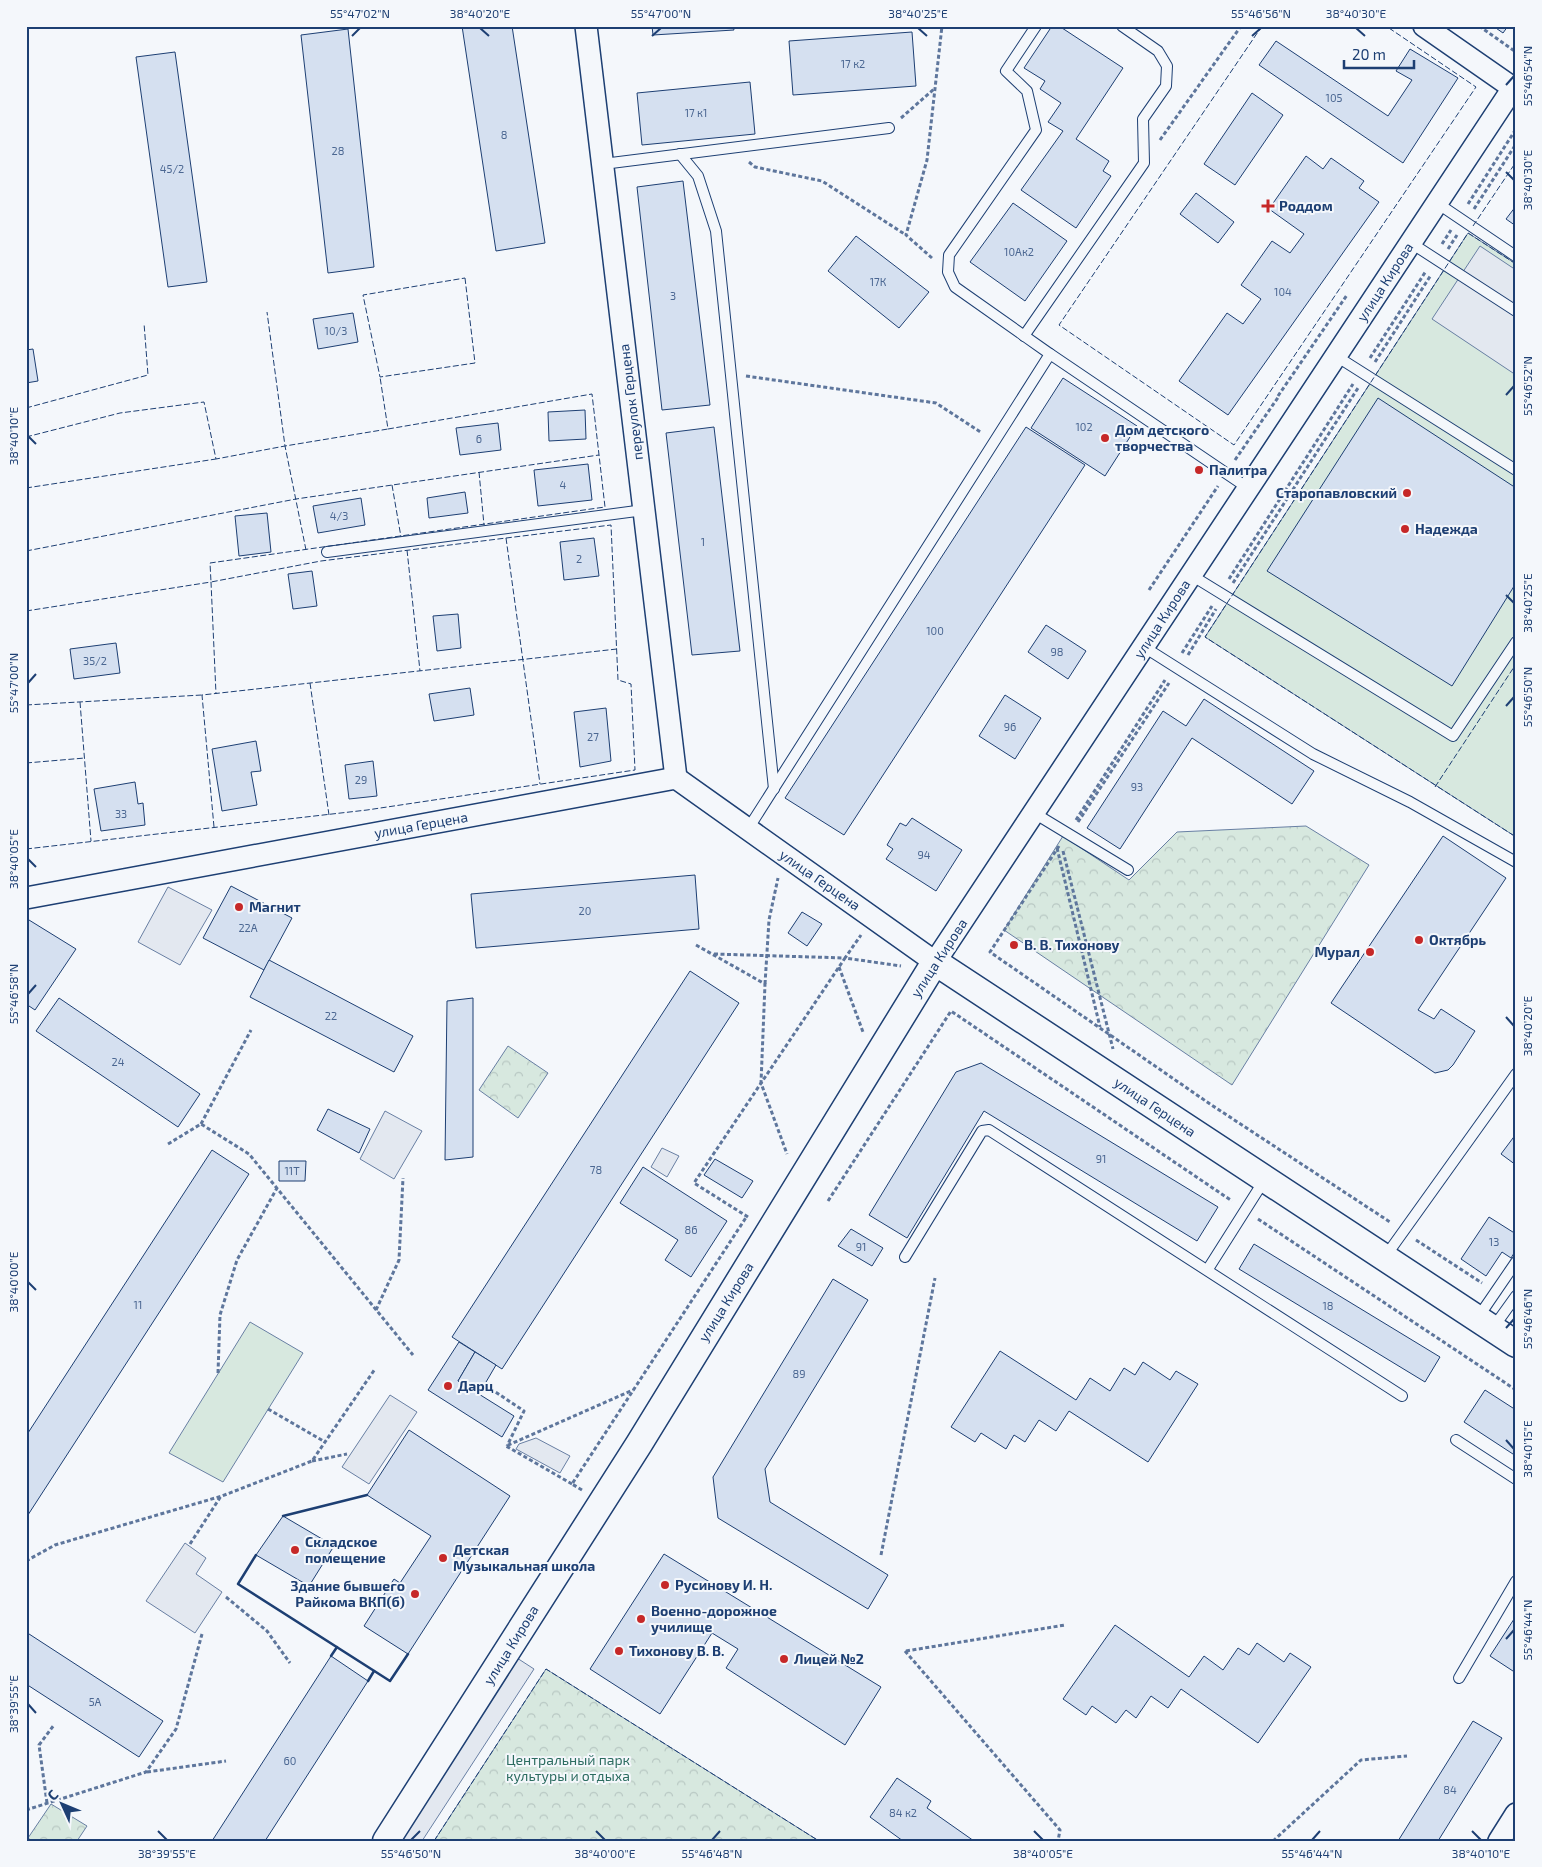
<svg xmlns="http://www.w3.org/2000/svg" width="1542" height="1867" viewBox="0 0 1542 1867" font-family="'Exo 2',sans-serif">
	<defs>
		<pattern id="park-crowns" width="20" height="18" patternUnits="userSpaceOnUse" patternTransform="scale(1.25)"><rect width="20" height="18" fill="#d7e8df"/><path d="M2 6a3 3 0 1 1 6 0M12 15a3 3 0 1 1 6 0" fill="none" stroke="#b8c8c3"/></pattern>
	</defs>
	<rect width="100%" height="100%" fill="#f4f7fb"/>
	<!-- grass -->
	<g fill="#d7e8df" stroke="#687fa3">
		<path d="M1468,233L1516,264V837L1205,637Z"/>
		<path d="M250,1322L303,1353L223,1482L169,1453Z"/>
	</g>
	<!-- park -->
	<g fill="url(#park-crowns)" stroke="#687fa3">
		<path d="M1306,826L1369,865L1232,1085L1004,930L1063,836L1129,880L1177,832Z"/>
		<path d="M508,1046L548,1073L518,1118L479,1090Z"/>
		<path d="M546,1669L819,1841H434Z"/>
		<path d="M51,1804L87,1826L77,1841H32L28,1838Z"/>
	</g>
	<!-- parking -->
	<g fill="#e3e8f0" stroke="#687fa3">
		<path d="M1480,246L1516,270V375L1432,319Z"/>
		<path d="M168,887L212,910L180,965L138,942Z"/>
		<path d="M385,1111L422,1131L394,1179L360,1159Z"/>
		<path d="M662,1148L679,1156L667,1177L651,1167Z"/>
		<path d="M390,1395L417,1412L369,1484L342,1467Z"/>
		<path d="M536,1438L570,1456L560,1473L516,1449L519,1444Z"/>
		<path d="M185,1543L206,1558L196,1574L222,1592L195,1633L146,1601Z"/>
		<path d="M517,1658L534,1669L422,1841H397Z"/>
	</g>
	<!-- building -->
	<g fill="#d5e0f0" stroke="#1d3f73">
		<path d="M462,26H512L545,243L496,251Z"/>
		<path d="M652,26H733L734,30L653,35Z"/>
		<path d="M1052,26H1059L1123,68L1076,139L1109,161L1103,171L1111,176L1076,228L1021,190L1063,131L1048,122L1061,103L1040,89L1045,81L1024,68Z"/>
		<path d="M1493,26H1508L1503,33Z"/>
		<path d="M348,29L374,267L328,273L301,35Z"/>
		<path d="M912,32L916,86L793,95L789,41Z"/>
		<path d="M1276,41L1388,116L1412,80L1396,71L1410,49L1458,78L1403,163L1259,65Z"/>
		<path d="M175,52L207,282L168,287L136,57Z"/>
		<path d="M750,82L755,134L642,145L637,93Z"/>
		<path d="M1252,93L1283,115L1235,185L1204,164Z"/>
		<path d="M1306,156L1323,169L1331,158L1364,181L1359,188L1379,202L1228,415L1179,381L1227,313L1243,324L1261,299L1241,285L1272,241L1290,253L1304,234L1269,209Z"/>
		<path d="M683,181L710,405L662,410L637,187Z"/>
		<path d="M1196,193L1234,222L1218,243L1180,214Z"/>
		<path d="M1013,203L1067,241L1025,301L970,262Z"/>
		<path d="M1516,206V226L1506,219Z"/>
		<path d="M856,236L929,292L899,328L828,271Z"/>
		<path d="M353,313L358,342L318,349L313,319Z"/>
		<path d="M33,349L38,381L26,383V350Z"/>
		<path d="M1063,378L1137,426L1105,476L1031,428Z"/>
		<path d="M1378,398L1516,488V583L1452,686L1267,571Z"/>
		<path d="M585,410L586,439L549,441L548,412Z"/>
		<path d="M498,423L501,450L460,455L456,428Z"/>
		<path d="M714,427L740,651L692,655L666,433Z"/>
		<path d="M1026,427L1085,465L844,835L785,798Z"/>
		<path d="M588,464L592,500L538,506L534,470Z"/>
		<path d="M465,492L468,513L429,518L427,498Z"/>
		<path d="M361,498L365,525L318,533L313,506Z"/>
		<path d="M267,513L271,552L239,556L235,516Z"/>
		<path d="M594,538L599,576L564,580L560,542Z"/>
		<path d="M312,571L317,606L293,609L288,574Z"/>
		<path d="M458,614L461,648L437,651L433,616Z"/>
		<path d="M1046,625L1086,651L1068,679L1028,652Z"/>
		<path d="M116,643L120,673L74,679L70,649Z"/>
		<path d="M470,688L474,715L434,721L429,694Z"/>
		<path d="M1005,695L1041,718L1015,759L979,736Z"/>
		<path d="M1204,699L1314,771L1292,804L1192,738L1120,849L1087,828L1163,711L1186,726Z"/>
		<path d="M606,708L611,761L580,767L574,712Z"/>
		<path d="M256,741L261,771L251,772L257,805L222,811L212,749Z"/>
		<path d="M373,761L377,796L349,799L345,765Z"/>
		<path d="M135,782L138,804L143,803L145,825L101,831L94,789Z"/>
		<path d="M912,818L962,850L936,891L886,859L893,849L887,845L900,823L906,826Z"/>
		<path d="M1443,836L1506,878L1418,1010L1434,1019L1441,1009L1475,1031L1453,1065L1448,1070L1435,1073L1331,1003Z"/>
		<path d="M695,875L699,929L476,948L471,894Z"/>
		<path d="M231,886L292,918L264,970L203,938Z"/>
		<path d="M802,912L822,924L807,946L788,933Z"/>
		<path d="M29,920L76,949L35,1010L26,1004V923Z"/>
		<path d="M269,960L413,1036L394,1072L250,997Z"/>
		<path d="M690,971L739,1003L502,1369L452,1337Z"/>
		<path d="M59,998L200,1094L178,1127L36,1031Z"/>
		<path d="M473,998V1157L445,1160L447,1001Z"/>
		<path d="M981,1063L1218,1207L1197,1241L984,1111L907,1238L869,1215L956,1072Z"/>
		<path d="M328,1109L370,1129L359,1153L317,1130Z"/>
		<path d="M1516,1134V1165L1501,1154Z"/>
		<path d="M212,1150L249,1174L26,1518V1436Z"/>
		<path d="M715,1159L753,1181L742,1198L704,1175Z"/>
		<path d="M279,1161H306L305,1181H279Z"/>
		<path d="M643,1167L727,1221L691,1277L665,1260L678,1240L620,1203Z"/>
		<path d="M1489,1217L1516,1234V1250L1511,1258L1502,1252L1486,1276L1461,1259Z"/>
		<path d="M851,1229L883,1248L872,1266L838,1246Z"/>
		<path d="M1254,1244L1440,1357L1425,1382L1239,1269Z"/>
		<path d="M833,1279L868,1300L765,1469L770,1502L888,1575L868,1609L718,1518L713,1477Z"/>
		<path d="M459,1342L475,1352L458,1381L514,1416L502,1437L428,1390Z"/>
		<path d="M1000,1351L1076,1400L1090,1378L1110,1391L1124,1368L1135,1375L1143,1362L1170,1380L1176,1371L1198,1384L1148,1462L1069,1411L1056,1431L1039,1420L1025,1442L1014,1435L1006,1449L981,1433L975,1442L951,1427Z"/>
		<path d="M475,1352L496,1365L479,1394L458,1381Z"/>
		<path d="M1485,1390L1516,1410V1456L1464,1422Z"/>
		<path d="M409,1430L510,1496L408,1654L364,1626L394,1579L400,1583L431,1536L367,1495Z"/>
		<path d="M283,1516L334,1546L309,1586L256,1555Z"/>
		<path d="M664,1554L881,1687L845,1745L726,1668L738,1649L712,1633L660,1714L590,1669Z"/>
		<path d="M1516,1616V1673L1490,1656Z"/>
		<path d="M1115,1625L1189,1677L1204,1656L1223,1670L1238,1648L1249,1655L1257,1643L1284,1662L1290,1653L1311,1667L1258,1743L1181,1689L1168,1708L1151,1696L1136,1718L1126,1710L1116,1723L1092,1706L1086,1715L1063,1699Z"/>
		<path d="M26,1632L163,1721L139,1757L26,1684Z"/>
		<path d="M331,1656L368,1681L265,1841H212Z"/>
		<path d="M1473,1721L1502,1738L1438,1841H1398Z"/>
		<path d="M897,1778L931,1801L927,1808L974,1841H903L870,1817Z"/>
	</g>
	<g fill="none" stroke-linecap="round" stroke-linejoin="round">
		<!-- service casing -->
		<g stroke="#1d3f73" stroke-width="12">
			<g id="service">
				<path d="M1036,26L1006,71L1027,91L1036,130L949,255L948,272L955,287L1050,354"/>
				<path d="M680,154L698,176L716,231L774,789"/>
				<path d="M603,164L889,128"/>
				<path d="M1437,203L1514,255"/>
				<path d="M1411,243L1516,311"/>
				<path d="M1024,336L1144,163L1143,119L1166,86L1167,66L1158,51L1122,26"/>
				<path d="M1336,356L1516,470"/>
				<path d="M327,552L644,510"/>
				<path d="M1191,575L1453,736L1516,642"/>
				<path d="M1144,647L1313,754L1410,802L1516,862"/>
				<path d="M1034,813L1128,870"/>
				<path d="M748,829L1050,354L1248,488"/>
				<path d="M905,1257L982,1131L989,1130L1402,1396"/>
				<path d="M1385,1257L1516,1074"/>
				<path d="M1208,1269L1265,1179"/>
				<path d="M1477,1319L1516,1262"/>
				<path d="M1493,1328L1516,1296"/>
				<path d="M1456,1440L1516,1479"/>
				<path d="M1459,1678L1516,1581"/>
			</g>
		</g>
		<!-- minor casing -->
		<g stroke="#1d3f73" stroke-width="24">
			<g id="minor">
				<path d="M586,26L676,778"/>
				<path d="M1424,26L1516,90"/>
				<path d="M26,898L676,778L935,962L1513,88"/>
				<path d="M1499,1841L1516,1814"/>
			</g>
		</g>
		<!-- tertiary casing -->
		<g stroke="#1d3f73" stroke-width="29">
			<path id="tertiary" d="M386,1841L639,1444L935,962L1516,1344"/>
		</g>
		<!-- path -->
		<g stroke="#5e769c" stroke-width="3" stroke-dasharray="4 2.5" stroke-linecap="butt">
			<path d="M1479,26L1516,52"/>
			<path d="M901,118L934,89"/>
			<path d="M1160,140L1241,26"/>
			<path d="M749,162L755,167L822,181L906,235"/>
			<path d="M1468,204L1516,129"/>
			<path d="M1474,209L1516,144"/>
			<path d="M1442,244L1451,230"/>
			<path d="M1448,249L1457,235"/>
			<path d="M932,258L906,235L927,160L942,26"/>
			<path d="M1370,358L1426,271"/>
			<path d="M1375,362L1431,275"/>
			<path d="M746,376L936,403L982,433"/>
			<path d="M1278,396L1347,295"/>
			<path d="M1235,460L1279,396"/>
			<path d="M1229,579L1353,384"/>
			<path d="M1233,583L1358,388"/>
			<path d="M1149,590L1218,486"/>
			<path d="M1182,653L1212,606"/>
			<path d="M1188,655L1216,609"/>
			<path d="M1076,820L1165,680"/>
			<path d="M1078,822L1169,683"/>
			<path d="M1059,846L990,952L1210,1104L1390,1222"/>
			<path d="M1057,848L1100,1027"/>
			<path d="M1063,851L1113,1049"/>
			<path d="M696,945L765,984L761,1083L787,1154"/>
			<path d="M714,954L845,958L861,935"/>
			<path d="M839,967L863,1032"/>
			<path d="M765,984L769,920L778,878"/>
			<path d="M201,1124L251,1030"/>
			<path d="M168,1144L201,1124L249,1154L413,1355"/>
			<path d="M828,1201L951,1011L1232,1201"/>
			<path d="M748,1217L694,1183L845,958L901,966"/>
			<path d="M1258,1219L1516,1390"/>
			<path d="M1416,1240L1482,1283"/>
			<path d="M376,1310L399,1260L403,1178"/>
			<path d="M218,1373L220,1315L237,1260L277,1188"/>
			<path d="M485,1385L524,1411L507,1446"/>
			<path d="M268,1409L325,1442"/>
			<path d="M312,1461L347,1454"/>
			<path d="M572,1484L506,1446L633,1390"/>
			<path d="M582,1490L572,1484L747,1216"/>
			<path d="M190,1544L221,1496"/>
			<path d="M881,1555L935,1278"/>
			<path d="M26,1561L55,1545L222,1496L312,1461L375,1369"/>
			<path d="M226,1597L267,1631L290,1663"/>
			<path d="M905,1651L1060,1830L1058,1841"/>
			<path d="M906,1651L1065,1625"/>
			<path d="M147,1772L226,1761"/>
			<path d="M47,1803L39,1745L54,1725"/>
			<path d="M26,1810L146,1772L176,1729L202,1634"/>
			<path d="M1273,1841L1361,1760L1407,1756"/>
		</g>
		<!-- service -->
		<use href="#service" stroke="#f4f7fb" stroke-width="10"/>
		<!-- minor -->
		<use href="#minor" stroke="#f4f7fb" stroke-width="21"/>
		<!-- tertiary -->
		<use href="#tertiary" stroke="#f4f7fb" stroke-width="26"/>
		<!-- fence -->
		<g stroke="#1d3f73" stroke-width="1" stroke-dasharray="6 2.5" stroke-linecap="butt">
			<path d="M1262,26L1059,325L1234,445L1476,87L1386,26"/>
			<path d="M1473,226L1516,162"/>
			<path d="M1516,264L1468,233L1205,637L1516,837"/>
			<path d="M465,278L475,363L380,377L363,295Z"/>
			<path d="M26,408L148,375L144,323"/>
			<path d="M26,437L120,413L204,402L216,459L285,446L267,312"/>
			<path d="M479,472L484,525"/>
			<path d="M392,485L401,537"/>
			<path d="M26,488L216,459"/>
			<path d="M506,538L540,784"/>
			<path d="M306,550L285,446L388,429"/>
			<path d="M407,550L420,671"/>
			<path d="M26,551L296,499L599,455"/>
			<path d="M26,611L211,582L216,694"/>
			<path d="M310,683L329,815"/>
			<path d="M80,702L91,841"/>
			<path d="M26,705L202,695"/>
			<path d="M26,763L85,758"/>
			<path d="M1435,787L1516,664"/>
			<path d="M214,827L202,695L617,649"/>
			<path d="M26,849L367,810L635,770L631,684L618,680L611,525L321,561L211,582L210,563L605,507L592,394L388,429L380,377"/>
			<path d="M434,1841L546,1669L819,1841"/>
		</g>
		<!-- wall -->
		<g stroke="#1d3f73" stroke-width="2.5">
			<path d="M283,1516L367,1495"/>
			<path d="M256,1555L238,1584L390,1681L408,1654"/>
			<path d="M331,1656L337,1647"/>
			<path d="M368,1681L374,1671"/>
		</g>
	</g>
	<!-- ticks -->
	<path fill="none" stroke="#1d3f73" stroke-width="2" d="M480,28L489,36M918,28L927,36M1356,28L1365,36M352,36L360,28M652,36L661,28M1252,36L1261,28M1506,85L1514,76M1506,172L1514,180M1506,395L1514,386M28,436L36,444M1506,595L1514,603M28,683L36,674M1506,706L1514,697M28,859L36,867M28,994L36,985M1506,1017L1514,1026M28,1282L36,1290M1506,1328L1514,1319M1506,1440L1514,1449M1506,1639L1514,1630M28,1704L36,1713M158,1831L167,1840M596,1831L605,1840M1034,1831L1043,1840M1472,1831L1481,1840M411,1840L420,1831M712,1840L720,1831M1312,1840L1320,1831"/>
	<!-- markers -->
	<g fill="#c62828" stroke="#f4f7fb" stroke-width="2">
		<path d="M1265.5 198.5h5v5h5v5h-5v5h-5v-5h-5v-5h5z"/>
		<circle cx="1105" cy="438" r="5"/>
		<circle cx="1199" cy="470" r="5"/>
		<circle cx="1407" cy="493" r="5"/>
		<circle cx="1405" cy="529" r="5"/>
		<circle cx="239" cy="907" r="5"/>
		<circle cx="1419" cy="940" r="5"/>
		<circle cx="1014" cy="945" r="5"/>
		<circle cx="1370" cy="952" r="5"/>
		<circle cx="448" cy="1386" r="5"/>
		<circle cx="295" cy="1550" r="5"/>
		<circle cx="443" cy="1558" r="5"/>
		<circle cx="665" cy="1585" r="5"/>
		<circle cx="415" cy="1594" r="5"/>
		<circle cx="641" cy="1619" r="5"/>
		<circle cx="619" cy="1651" r="5"/>
		<circle cx="784" cy="1659" r="5"/>
	</g>
	<g text-anchor="middle" stroke-width="4" stroke-linejoin="round" paint-order="stroke">
		<!-- number labels -->
		<g font-size="11" fill="#4b6792">
			<text x="853" y="68">17 к2</text>
			<text x="1334" y="102">105</text>
			<text x="696" y="117">17 к1</text>
			<text x="504" y="139">8</text>
			<text x="338" y="155">28</text>
			<text x="172" y="173">45/2</text>
			<text x="1019" y="256">10Ак2</text>
			<text x="878" y="286">17К</text>
			<text x="1283" y="296">104</text>
			<text x="673" y="300">3</text>
			<text x="336" y="335">10/3</text>
			<text x="1084" y="431">102</text>
			<text x="479" y="443">6</text>
			<text x="563" y="489">4</text>
			<text x="339" y="520">4/3</text>
			<text x="703" y="546">1</text>
			<text x="579" y="563">2</text>
			<text x="935" y="635">100</text>
			<text x="1057" y="656">98</text>
			<text x="95" y="665">35/2</text>
			<text x="1010" y="731">96</text>
			<text x="593" y="741">27</text>
			<text x="361" y="784">29</text>
			<text x="1137" y="791">93</text>
			<text x="121" y="818">33</text>
			<text x="924" y="859">94</text>
			<text x="585" y="915">20</text>
			<text x="248" y="932">22А</text>
			<text x="331" y="1020">22</text>
			<text x="118" y="1066">24</text>
			<text x="1101" y="1163">91</text>
			<text x="596" y="1174">78</text>
			<text x="292" y="1175">11Т</text>
			<text x="691" y="1234">86</text>
			<text x="1494" y="1246">13</text>
			<text x="861" y="1251">91</text>
			<text x="138" y="1309">11</text>
			<text x="1328" y="1310">18</text>
			<text x="799" y="1378">89</text>
			<text x="95" y="1706">5А</text>
			<text x="290" y="1765">60</text>
			<text x="1450" y="1794">84</text>
			<text x="903" y="1817">84 к2</text>
		</g>
		<!-- poi labels -->
		<g font-size="14" font-weight="bold" fill="#1d3f73" stroke="#f4f7fb" text-anchor="start">
			<text x="1279" y="211">Роддом</text>
			<text x="1115" y="435">Дом детского<tspan x="1115" dy="16">творчества</tspan></text>
			<text x="1209" y="475">Палитра</text>
			<text x="1397" y="498" text-anchor="end">Старопавловский</text>
			<text x="1415" y="534">Надежда</text>
			<text x="249" y="912">Магнит</text>
			<text x="1429" y="945">Октябрь</text>
			<text x="1024" y="950">В. В. Тихонову</text>
			<text x="1360" y="957" text-anchor="end">Мурал</text>
			<text x="458" y="1391">Дарц</text>
			<text x="305" y="1547">Складское<tspan x="305" dy="16">помещение</tspan></text>
			<text x="453" y="1555">Детская<tspan x="453" dy="16">Музыкальная школа</tspan></text>
			<text x="675" y="1590">Русинову И. Н.</text>
			<text x="405" y="1591" text-anchor="end">Здание бывшего<tspan x="405" dy="16">Райкома ВКП(б)</tspan></text>
			<text x="651" y="1616">Военно-дорожное<tspan x="651" dy="16">училище</tspan></text>
			<text x="629" y="1656">Тихонову В. В.</text>
			<text x="794" y="1664">Лицей №2</text>
		</g>
		<!-- street labels -->
		<g font-size="14" fill="#1d3f73" stroke="#f4f7fb">
			<text transform="translate(1385 282) rotate(-57)" y="5">улица Кирова</text>
			<text transform="translate(631 402) rotate(-97)" y="5">переулок Герцена</text>
			<text transform="translate(1162 619) rotate(-57)" y="5">улица Кирова</text>
			<text transform="translate(421 825) rotate(-10)" y="5">улица Герцена</text>
			<text transform="translate(820 880) rotate(35)" y="5">улица Герцена</text>
			<text transform="translate(939 958) rotate(-57)" y="5">улица Кирова</text>
			<text transform="translate(1155 1107) rotate(34)" y="5">улица Герцена</text>
			<text transform="translate(726 1302) rotate(-58)" y="5">улица Кирова</text>
			<text transform="translate(511 1645) rotate(-58)" y="5">улица Кирова</text>
		</g>
		<!-- park labels -->
		<g font-size="14" fill="#2c6c60" stroke="#f4f7fb">
			<text x="568" y="1765">Центральный парк<tspan x="568" dy="16">культуры и отдыха</tspan></text>
		</g>
	</g>
	<!-- border -->
	<rect width="1542" height="1867" fill="none" stroke="#f4f7fb" stroke-width="55"/>
	<!-- north arrow -->
	<g transform="translate(62 1804) rotate(314)" stroke="#f4f7fb" stroke-width="4" paint-order="stroke">
	<path d="M0-4L9 19L0 12L-9 19Z" fill="#1d3f73"/>
	<text y="-8" font-size="14" font-weight="bold" text-anchor="middle" fill="#1d3f73">С</text>
	</g>
	<!-- scale -->
	<path d="M1344 60v8h70v-8" fill="none" stroke="#1d3f73" stroke-width="2.5"/>
	<text x="1352" y="60" font-size="15" fill="#1d3f73" stroke="#f4f7fb" stroke-width="4" paint-order="stroke">20 m</text>
	<rect x="28" y="28" width="1486" height="1812" fill="none" stroke="#1d3f73" stroke-width="2"/>
	<g font-size="12" text-anchor="middle" fill="#1d3f73">
		<text x="360" y="18">55°47'02"N</text>
		<text x="480" y="18">38°40'20"E</text>
		<text x="661" y="18">55°47'00"N</text>
		<text x="918" y="18">38°40'25"E</text>
		<text x="1261" y="18">55°46'56"N</text>
		<text x="1356" y="18">38°40'30"E</text>
		<text transform="translate(1528 76) rotate(-90)" y="4">55°46'54"N</text>
		<text transform="translate(1528 180) rotate(-90)" y="4">38°40'30"E</text>
		<text transform="translate(1528 386) rotate(-90)" y="4">55°46'52"N</text>
		<text transform="translate(14 436) rotate(-90)" y="4">38°40'10"E</text>
		<text transform="translate(1528 603) rotate(-90)" y="4">38°40'25"E</text>
		<text transform="translate(14 683) rotate(-90)" y="4">55°47'00"N</text>
		<text transform="translate(1528 697) rotate(-90)" y="4">55°46'50"N</text>
		<text transform="translate(14 859) rotate(-90)" y="4">38°40'05"E</text>
		<text transform="translate(14 994) rotate(-90)" y="4">55°46'58"N</text>
		<text transform="translate(1528 1026) rotate(-90)" y="4">38°40'20"E</text>
		<text transform="translate(14 1282) rotate(-90)" y="4">38°40'00"E</text>
		<text transform="translate(1528 1319) rotate(-90)" y="4">55°46'46"N</text>
		<text transform="translate(1528 1449) rotate(-90)" y="4">38°40'15"E</text>
		<text transform="translate(1528 1630) rotate(-90)" y="4">55°46'44"N</text>
		<text transform="translate(14 1704) rotate(-90)" y="4">38°39'55"E</text>
		<text x="167" y="1858">38°39'55"E</text>
		<text x="411" y="1858">55°46'50"N</text>
		<text x="605" y="1858">38°40'00"E</text>
		<text x="712" y="1858">55°46'48"N</text>
		<text x="1043" y="1858">38°40'05"E</text>
		<text x="1312" y="1858">55°46'44"N</text>
		<text x="1481" y="1858">38°40'10"E</text>
	</g>
</svg>
